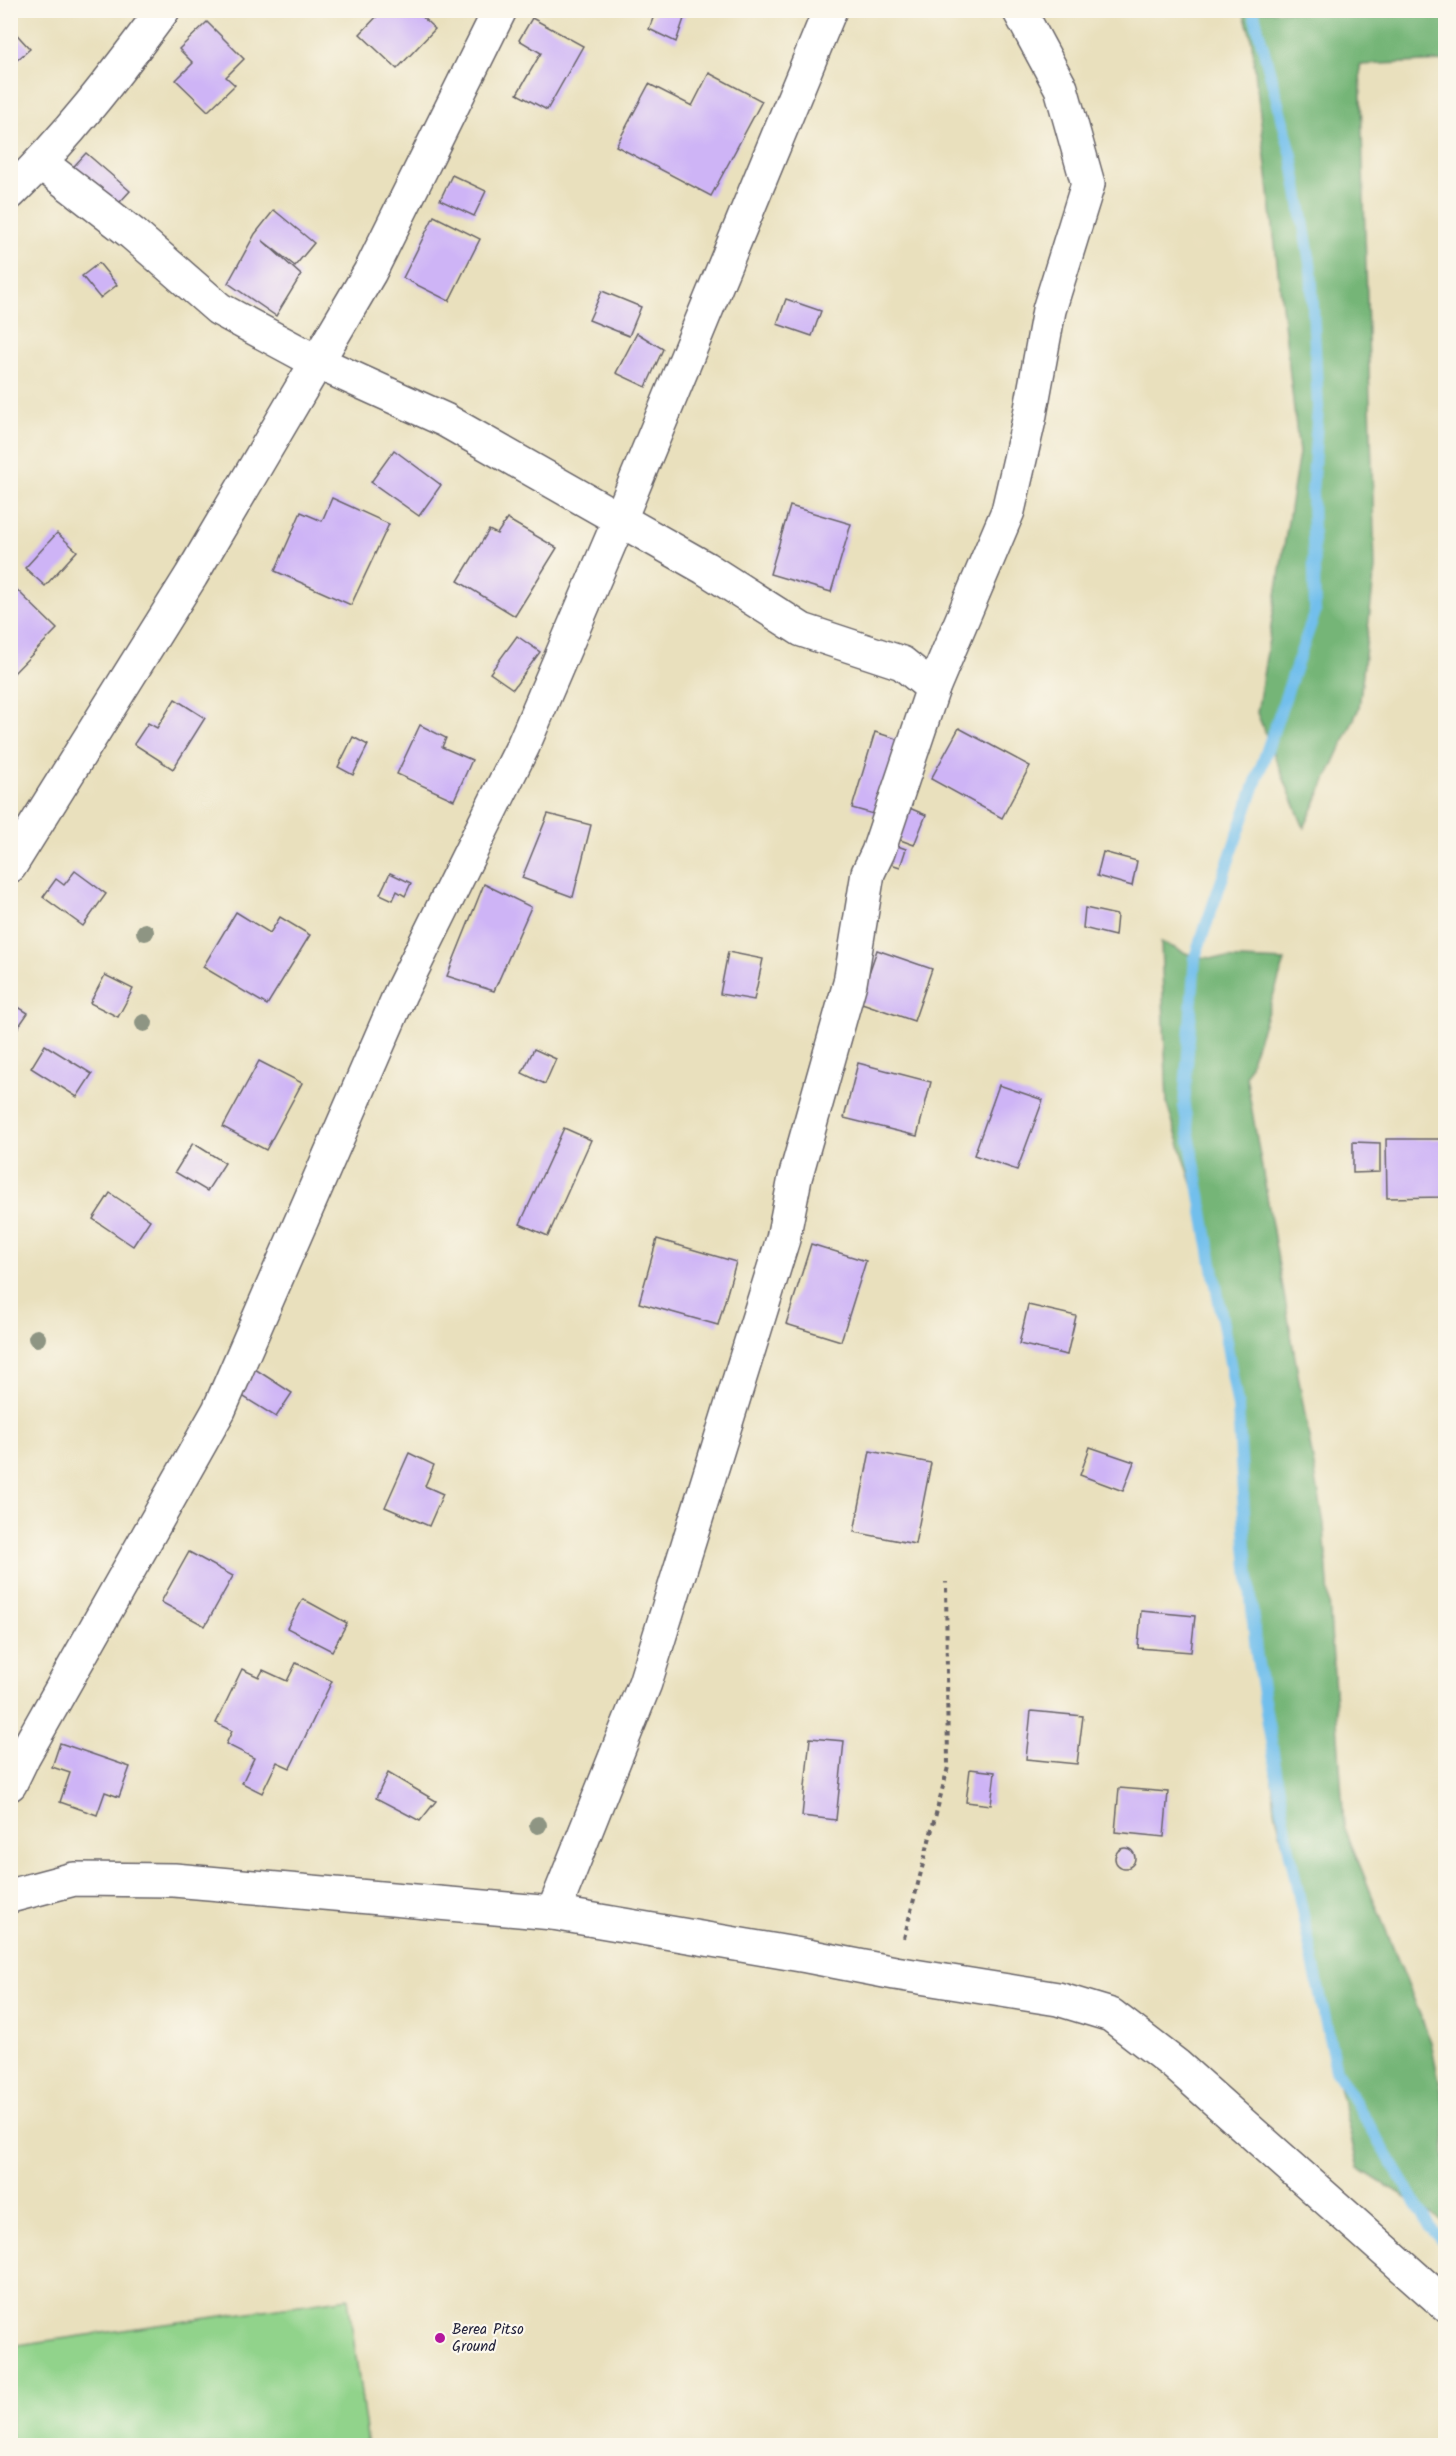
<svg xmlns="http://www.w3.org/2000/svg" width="1456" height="2456" viewBox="0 0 1456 2456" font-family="Kalam,sans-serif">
	<rect width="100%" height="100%" fill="#fbf7ec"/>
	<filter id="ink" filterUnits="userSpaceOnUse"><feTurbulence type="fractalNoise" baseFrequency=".0167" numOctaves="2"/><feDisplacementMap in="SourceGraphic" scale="12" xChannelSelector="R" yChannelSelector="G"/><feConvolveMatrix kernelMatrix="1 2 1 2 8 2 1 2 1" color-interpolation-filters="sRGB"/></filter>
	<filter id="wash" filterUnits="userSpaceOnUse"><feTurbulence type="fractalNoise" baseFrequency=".008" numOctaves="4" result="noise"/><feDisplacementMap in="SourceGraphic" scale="24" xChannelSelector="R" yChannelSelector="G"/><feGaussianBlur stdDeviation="1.35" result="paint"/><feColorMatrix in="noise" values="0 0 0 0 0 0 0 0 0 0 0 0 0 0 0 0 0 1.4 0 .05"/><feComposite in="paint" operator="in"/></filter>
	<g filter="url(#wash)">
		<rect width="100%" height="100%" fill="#e9e0bd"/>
		<!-- green -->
		<path fill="#91d38b" stroke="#5a7a63" stroke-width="1.5" d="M348,2298L368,2445H11V2346Z"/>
		<!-- forest -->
		<g fill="#74b577" stroke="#4b6c59" stroke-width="1.5">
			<path d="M1243,11H1445V61L1360,65L1375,568L1359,708L1304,828L1257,713L1299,453L1251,36Z"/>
			<path d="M1161,942L1195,957L1285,961L1246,1076L1324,1524L1344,1826L1431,2042L1445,2109V2223L1358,2168L1275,1810L1236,1414L1204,1220L1167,1105Z"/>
		</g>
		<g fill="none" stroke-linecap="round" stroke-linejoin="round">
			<!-- stream -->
			<path stroke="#72bfec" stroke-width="12" d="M1253,10L1292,156L1311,269L1318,407L1312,495L1315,612L1195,957L1184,1106L1238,1408L1246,1546L1256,1652L1290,1854L1336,2070L1431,2228L1446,2244"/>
		</g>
		<g id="blocks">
			<!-- building -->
			<g fill="#ceb4f6">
				<path d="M383,10H415L435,29L397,69L360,34Z"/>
				<path d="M656,10H687L676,42L649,29Z"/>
				<path d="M532,18L583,46L547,110L517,94L541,53L519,40Z"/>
				<path d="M207,22L244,59L226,77L235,85L208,111L176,80L193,63L179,49Z"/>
				<path d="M10,27L30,49L10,66Z"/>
				<path d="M709,73L762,101L711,196L616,146L649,84L692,106Z"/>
				<path d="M86,153L130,191L109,214L66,175Z"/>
				<path d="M452,175L486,191L474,216L440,200Z"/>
				<path d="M274,210L314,243L295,266L262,240L301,275L276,316L228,283L255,234Z"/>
				<path d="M434,216L480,239L449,301L403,278Z"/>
				<path d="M99,263L117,285L100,298L82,276Z"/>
				<path d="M602,291L641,307L629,336L589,320Z"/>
				<path d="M786,299L821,311L812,336L777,324Z"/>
				<path d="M637,333L663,349L646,387L616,373Z"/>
				<path d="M394,450L441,485L419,516L371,482Z"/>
				<path d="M332,498L389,524L351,605L275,571L301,512L322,521Z"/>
				<path d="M790,506L851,524L831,592L770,574Z"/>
				<path d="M507,519L557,548L515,616L458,581L489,530L497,534Z"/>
				<path d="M57,533L77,551L45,586L25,568Z"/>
				<path d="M13,586L57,629L10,677V588Z"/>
				<path d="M517,636L540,652L513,689L490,673Z"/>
				<path d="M175,699L205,718L173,769L134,744L148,723L157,728Z"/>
				<path d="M420,725L446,738L442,747L472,760L454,800L397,774Z"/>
				<path d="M959,728L1030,766L1002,818L931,779Z"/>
				<path d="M875,732L900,740L877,815L852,808Z"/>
				<path d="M353,737L368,745L353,775L338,767Z"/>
				<path d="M907,807L926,815L914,845L895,838Z"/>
				<path d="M548,814L591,825L573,897L522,878Z"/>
				<path d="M892,844L906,849L900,867L885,862Z"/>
				<path d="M1103,852L1137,861L1132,886L1097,876Z"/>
				<path d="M75,871L106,894L83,926L43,897L56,879L64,885Z"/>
				<path d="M390,873L411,883L405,896L397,891L393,900L380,894Z"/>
				<path d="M484,884L531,907L494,991L447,976Z"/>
				<path d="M1085,908L1117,915L1115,936L1083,928Z"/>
				<path d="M236,912L270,933L280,917L310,935L267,1005L203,967Z"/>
				<path d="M877,950L932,969L914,1021L859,1002Z"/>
				<path d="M728,952L763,959L754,1000L720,994Z"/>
				<path d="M105,975L133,989L118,1017L90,1003Z"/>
				<path d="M10,1002L28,1013L10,1039Z"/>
				<path d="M45,1045L92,1074L77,1097L31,1068Z"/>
				<path d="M534,1049L556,1059L545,1084L522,1073Z"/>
				<path d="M259,1061L302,1083L266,1150L223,1127Z"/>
				<path d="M858,1063L931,1082L917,1136L844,1118Z"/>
				<path d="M999,1085L1043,1100L1017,1170L974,1155Z"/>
				<path d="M564,1128L591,1140L548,1236L520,1224Z"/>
				<path d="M1386,1139H1443L1444,1197L1387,1198Z"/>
				<path d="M1353,1142L1380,1143V1172L1353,1173Z"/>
				<path d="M193,1143L225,1163L207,1191L175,1172Z"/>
				<path d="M110,1193L150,1220L133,1246L93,1219Z"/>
				<path d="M657,1239L736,1262L718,1325L639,1303Z"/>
				<path d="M811,1244L866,1261L841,1341L786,1324Z"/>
				<path d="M1028,1305L1076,1316L1067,1355L1019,1344Z"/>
				<path d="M255,1369L292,1393L276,1417L239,1394Z"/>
				<path d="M1090,1447L1134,1462L1123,1491L1080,1475Z"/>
				<path d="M870,1451L931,1463L915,1544L854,1532Z"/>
				<path d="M409,1453L434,1465L425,1486L443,1494L429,1526L385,1507Z"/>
				<path d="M189,1552L233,1576L205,1626L161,1602Z"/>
				<path d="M303,1599L347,1623L332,1651L287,1628Z"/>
				<path d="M1141,1611L1195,1616L1191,1652L1138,1648Z"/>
				<path d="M296,1663L332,1681L290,1768L277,1762L262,1793L242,1783L254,1758L226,1744L232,1731L216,1723L242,1669L259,1677L263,1670L287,1681Z"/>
				<path d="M1031,1711L1083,1716L1077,1764L1026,1759Z"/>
				<path d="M810,1738L844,1741L836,1820L802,1816Z"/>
				<path d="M60,1743L130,1767L119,1797L105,1792L97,1815L60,1802L70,1773L52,1767Z"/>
				<path d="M970,1769L995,1772L991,1805L966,1802Z"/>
				<path d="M388,1773L436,1801L420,1821L376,1798Z"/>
				<path d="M1119,1788L1168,1792L1164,1837L1115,1832Z"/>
				<circle cx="1125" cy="1858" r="10"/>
			</g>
		</g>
	</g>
	<g filter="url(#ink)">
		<use href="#blocks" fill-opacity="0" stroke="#686468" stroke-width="1.5"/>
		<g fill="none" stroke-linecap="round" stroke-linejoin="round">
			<!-- minor casing -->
			<g stroke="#686468" stroke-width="36">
				<g id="minor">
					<path d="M41,163L133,234L219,309L317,362L445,420L705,568L802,630L902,663L933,688"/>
					<path d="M10,193C67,138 116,74 163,10"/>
					<path d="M10,866L191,576L370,272L500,10"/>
					<path d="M10,1784L23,1757L219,1410L400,994L523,746L620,519L830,10"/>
					<path d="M10,1896L74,1879L174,1880L553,1913L807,1956L895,1973L1058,1999L1111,2015L1176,2065L1446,2305"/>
					<path d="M553,1913L645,1683L783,1239L795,1178L850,983L868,873L878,852L933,688L1008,511L1029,420L1049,310L1088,184L1061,88L1019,10"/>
				</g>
			</g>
			<!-- path -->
			<path stroke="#686468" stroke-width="4" stroke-dasharray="4.5 4.5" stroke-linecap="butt" d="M904,1938L948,1767L946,1582"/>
			<!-- minor -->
			<use href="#minor" stroke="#fff" stroke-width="33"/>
		</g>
		<!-- trees -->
		<g fill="#8e9583">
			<circle cx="145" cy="932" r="9"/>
			<circle cx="144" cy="1023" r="9"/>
			<circle cx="37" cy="1338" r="9"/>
			<circle cx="538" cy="1825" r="9"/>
		</g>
	</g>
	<!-- markers -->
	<circle fill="#b5179e" stroke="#fbf7ec" stroke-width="2" cx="440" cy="2338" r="6"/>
	<g text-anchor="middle" stroke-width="4.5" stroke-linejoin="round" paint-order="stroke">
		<!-- poi labels -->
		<g font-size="15" fill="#22223b" stroke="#fbf7ec" text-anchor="start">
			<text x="452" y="2334">Berea Pitso<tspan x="452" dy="17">Ground</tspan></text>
		</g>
	</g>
	<!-- margin -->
	<rect width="1456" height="2456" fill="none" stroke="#fbf7ec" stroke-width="36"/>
</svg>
